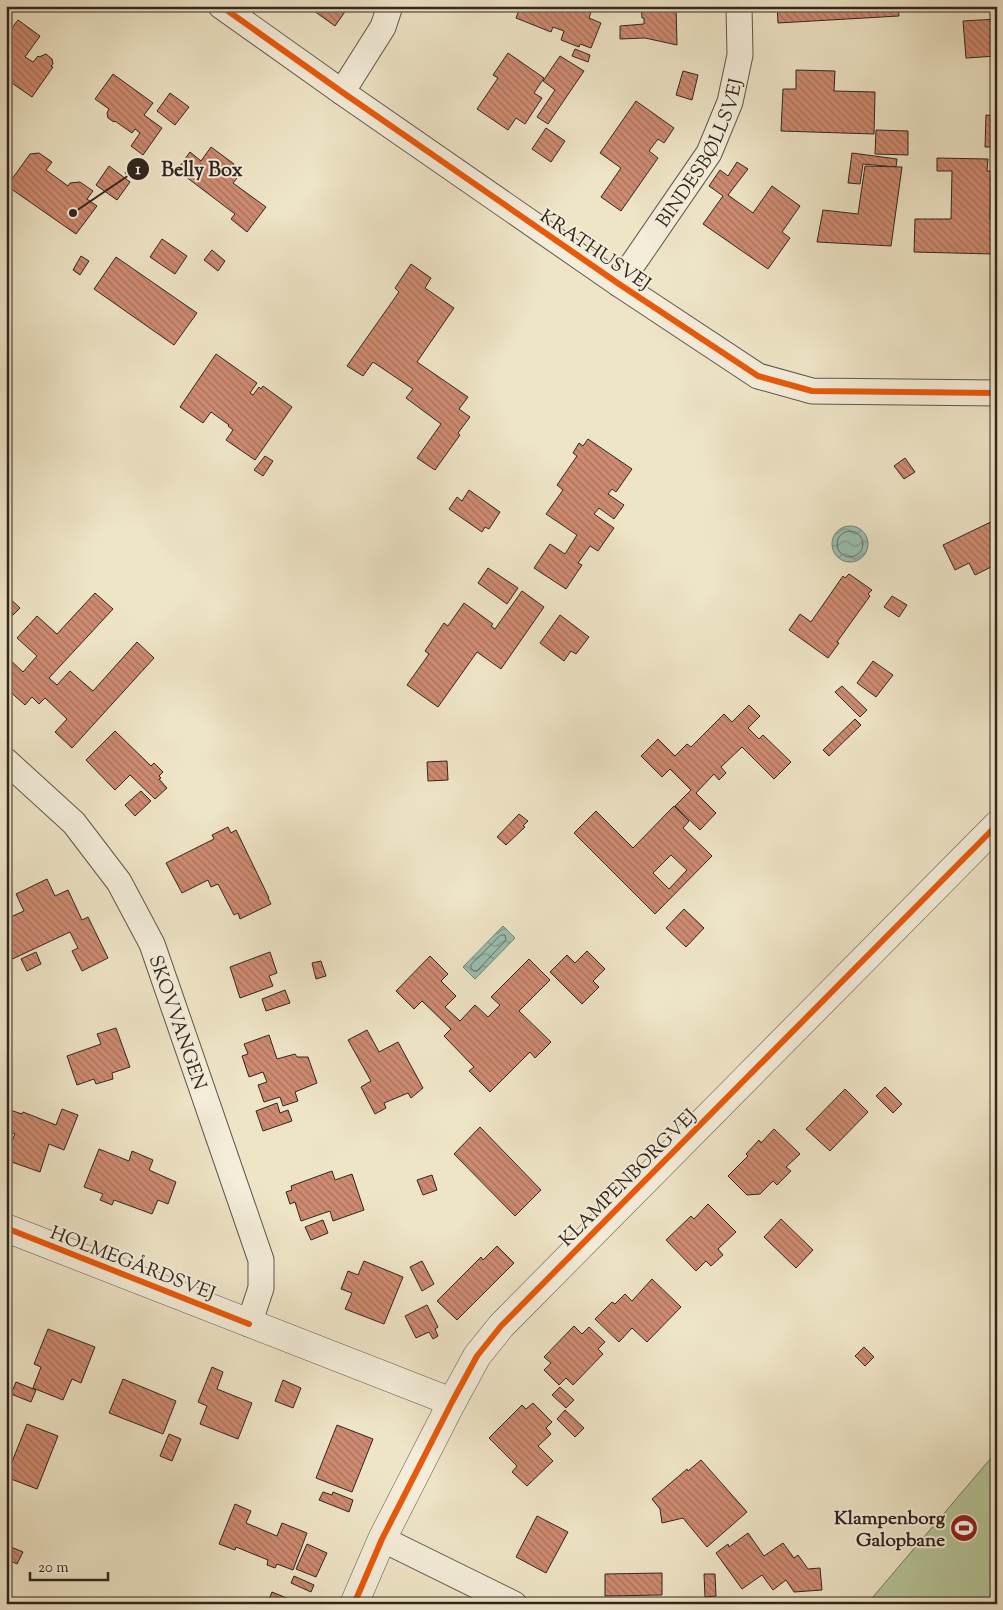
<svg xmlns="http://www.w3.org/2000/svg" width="1003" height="1610" viewBox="0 0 1003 1610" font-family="'Sorts Mill Goudy',serif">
	<defs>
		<pattern id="water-waves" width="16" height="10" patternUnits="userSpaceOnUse" patternTransform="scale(1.25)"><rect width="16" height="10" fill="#9bbfaf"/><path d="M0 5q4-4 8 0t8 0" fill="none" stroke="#7f9b8e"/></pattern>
		<pattern id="building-back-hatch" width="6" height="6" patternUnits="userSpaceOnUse" patternTransform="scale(1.25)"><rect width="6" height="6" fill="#ce8b71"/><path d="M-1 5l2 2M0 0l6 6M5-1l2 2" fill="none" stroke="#a8715c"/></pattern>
	</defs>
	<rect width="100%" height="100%" fill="#eee4c6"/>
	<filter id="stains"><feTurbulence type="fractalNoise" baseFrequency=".004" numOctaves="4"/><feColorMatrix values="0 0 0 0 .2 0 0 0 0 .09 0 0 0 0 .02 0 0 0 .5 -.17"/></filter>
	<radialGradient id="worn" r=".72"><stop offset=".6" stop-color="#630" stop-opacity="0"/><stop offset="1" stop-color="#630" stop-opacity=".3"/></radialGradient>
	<!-- garden -->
	<path fill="#b5c598" stroke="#73765c" d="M997,1451V1604H867Z"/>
	<!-- water -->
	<g fill="url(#water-waves)" stroke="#718275">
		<circle cx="850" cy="544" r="18"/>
		<path d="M503,926L515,938L475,979L463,967Z"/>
	</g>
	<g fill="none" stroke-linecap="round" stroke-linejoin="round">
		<!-- shore -->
		<g stroke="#667267" stroke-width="1">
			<circle cx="850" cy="544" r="13"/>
			<path d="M501,935H505L506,940L477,971H474L471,968V965Z"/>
		</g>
	</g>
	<!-- building -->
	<g fill="url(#building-back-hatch)" stroke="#31261f" fill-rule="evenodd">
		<path d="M307,6H349L335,26Z"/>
		<path d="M518,6H565L571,8L572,6H576L591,12L589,18L601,23L591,48L580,44L579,47L561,40L564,31L553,27L551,32L516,18L520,7Z"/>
		<path d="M641,6H676L677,45L645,38L620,39V26L644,24V18H642Z"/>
		<path d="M777,6H898L899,16L778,23Z"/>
		<path d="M997,19V56L966,58L963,21Z"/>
		<path d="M18,20L40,36L25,57L33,62L38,56L39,57L46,54L52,59L53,64L51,66L53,67L32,97L6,79V36Z"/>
		<path d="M575,49L590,55L588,62L572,56Z"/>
		<path d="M508,53L544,78L534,93L542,98L525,124L516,118L508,130L477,109L498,78L493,75Z"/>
		<path d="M560,56L584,71L548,124L537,117L555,90L543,81Z"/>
		<path d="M796,70L835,71L834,91L875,92L874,134L781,131L783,89H796Z"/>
		<path d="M683,71L698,75L692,100L676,95Z"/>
		<path d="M113,74L153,103L144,115L162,128L143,155L131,146L140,133L135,129L132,133L115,121L114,122L108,118L107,113L109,109L95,99Z"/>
		<path d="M170,93L189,107L175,125L157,111Z"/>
		<path d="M636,101L674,128L664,143L658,139L649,151L658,158L621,211L601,197L621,168L600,153Z"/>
		<path d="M986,115L997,116V147H985Z"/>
		<path d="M546,128L565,141L551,162L532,149Z"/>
		<path d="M876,130L908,131V155L875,154Z"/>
		<path d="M211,147L234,164L229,172L237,178L233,183L266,207L247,232L231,219L235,214L177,170L190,152L201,161Z"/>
		<path d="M39,153L52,162L46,170L68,186L70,183L80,182L93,191L87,199L97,206L76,234L7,186L30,154Z"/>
		<path d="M852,153L897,159L896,167L863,164L860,184L848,183Z"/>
		<path d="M937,158L988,159L987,171H991L990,220H994L993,254L914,252L915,219H951L952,171H937Z"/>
		<path d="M132,161L142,169L135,180L125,173Z"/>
		<path d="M737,162L748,169L728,195L753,213L772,186L800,206L782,232L790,238L768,269L703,224L723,196L709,186L720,170L728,176Z"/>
		<path d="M109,166L130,182L117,200L96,185Z"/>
		<path d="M865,166L902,167L891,246L817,242L823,210L858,214Z"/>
		<path d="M162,239L187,256L175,274L150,257Z"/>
		<path d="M212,250L225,261L218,271L204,260Z"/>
		<path d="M81,256L89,261L80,275L73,270Z"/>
		<path d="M116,257L197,313L174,345L94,289Z"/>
		<path d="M411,264L431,278L425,288L454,308L417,362L468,397L459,409L470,417L458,433L460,435L435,470L417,458L441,424L406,398L413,389L373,362L363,376L347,366L399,292L395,288Z"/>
		<path d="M216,354L257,383L250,393L253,395L259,387L261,389L263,386L292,407L255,460L226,440L233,430L228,426L229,425L211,412L203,423L180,407Z"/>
		<path d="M588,439L632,469L616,492L612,489L608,494L624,505L614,519L599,508L594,514L614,528L598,551L590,546L578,563L582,565L566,589L534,568L550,544L565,554L577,535L546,514L563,490L557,485L577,456L573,453L579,443L583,446Z"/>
		<path d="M265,456L273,461L263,476L254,470Z"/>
		<path d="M905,458L915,472L904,479L894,466Z"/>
		<path d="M469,490L500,512L489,529L485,527L482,532L449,509L457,497L462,501Z"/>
		<path d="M997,519V564L975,575L969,563L955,570L943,545Z"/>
		<path d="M488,568L518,588L507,604L478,583Z"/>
		<path d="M849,574L872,590L868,594L870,596L837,642L839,643L828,658L789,630L800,614L811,622L843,576L845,578Z"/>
		<path d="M522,591L544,607L501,669L477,652L438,707L407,685L429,654L425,651L444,623L448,626L464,603L493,624L491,626L495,629Z"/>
		<path d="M95,593L113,609L49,678L57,685L70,671L93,691L137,642L154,658L72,748L55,732L67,719L45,698L39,704L32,697L25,705L6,688V660L8,658L23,672L37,656L17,638L37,616L57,634Z"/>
		<path d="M6,595L20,608L6,622Z"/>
		<path d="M892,596L907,605L899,617L884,607Z"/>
		<path d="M560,615L589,637L576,654L571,651L564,661L540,643Z"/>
		<path d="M873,661L893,675L876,697L857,683Z"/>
		<path d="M842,686L867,710L860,717L835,692Z"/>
		<path d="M749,705L760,716L748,728L759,739L763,735L791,762L774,779L742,747L721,767L726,773L719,780L714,774L696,793L716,813L700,830L675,806L691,790L670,769L662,777L641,756L658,739L675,756L687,744L691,747L724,714L732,722Z"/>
		<path d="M855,719L861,725L829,756L823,750Z"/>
		<path d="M115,731L151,766L154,763L163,772L159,776L161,778L159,779L167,788L155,799L130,775L115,790L86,760Z"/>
		<path d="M447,761L448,780L428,781L427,762Z"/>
		<path d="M141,791L151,801L135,816L125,805Z"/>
		<path d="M674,806L689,821L683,828L712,856L655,914L574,833L596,811L633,848ZM671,855L687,870L669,889L653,873Z"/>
		<path d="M519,814L528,821L523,826L525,827L506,845L497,837Z"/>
		<path d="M228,827L231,833L236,830L269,898H268L271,904L240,919L238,913L234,915L218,884L211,887L208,880L182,893L166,863L214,839L212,835Z"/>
		<path d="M47,879L55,896L68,890L82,920L88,917L108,958L82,971L72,951L78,948L70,932L6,962V919L24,911L16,894Z"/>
		<path d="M684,909L704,928L686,947L666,928Z"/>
		<path d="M587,951L605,969L593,981L599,987L582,1004L550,972L567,955L575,963Z"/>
		<path d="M36,952L41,964L27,971L21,959Z"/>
		<path d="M270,952L277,973L269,976L273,986L240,998L230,967Z"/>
		<path d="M430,956L448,974L441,981L456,996L445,1007L460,1021L475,1005L488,1017L500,1005L491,997L529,959L550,980L519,1011L551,1042L535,1058L530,1052L490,1092L469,1071L474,1067L444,1036L451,1029L422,1001L414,1009L396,991Z"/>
		<path d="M321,961L326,976L316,979L312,963Z"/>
		<path d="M285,990L290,1003L266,1011L262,999Z"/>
		<path d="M116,1028L130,1067L112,1073L113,1079L96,1084L94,1079L77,1085L67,1056L101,1044L97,1034Z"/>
		<path d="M367,1030L379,1052L398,1042L423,1088L411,1098L408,1093L384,1103L386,1108L375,1114L361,1087L371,1081L348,1040Z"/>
		<path d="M269,1035L277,1059L295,1054L297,1057H308L317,1083L295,1092L298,1101L283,1106L280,1097L264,1102L258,1085L267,1082L263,1072L249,1077L242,1056L248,1054L244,1044Z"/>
		<path d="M885,1087L902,1104L893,1113L876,1096Z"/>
		<path d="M845,1089L868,1112L830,1151L806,1129Z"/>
		<path d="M277,1103L280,1113L288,1110L292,1121L263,1131L256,1111Z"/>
		<path d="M62,1109L78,1115L64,1150L49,1144L40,1172L6,1160V1154L15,1134L6,1130V1121L10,1110L22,1114L23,1112L56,1125Z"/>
		<path d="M480,1127L541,1190L515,1216L454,1154Z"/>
		<path d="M774,1129L800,1154L786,1167L791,1171L777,1185L773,1181L760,1194L747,1195L728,1176L748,1156L746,1154L759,1140L761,1143Z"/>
		<path d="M99,1149L129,1161L132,1151L153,1160L149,1170L176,1182L168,1204L158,1200L152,1214L114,1200L112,1205L100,1200L103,1194L84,1187Z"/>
		<path d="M332,1171L335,1180L352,1174L364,1210L333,1221L330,1211L301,1221L295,1202L290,1204L286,1192L292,1190L291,1186Z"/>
		<path d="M432,1175L437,1190L423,1195L417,1180Z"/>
		<path d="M708,1204L736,1232L718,1249L723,1255L711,1266L706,1261L696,1271L666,1240L691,1216L694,1219Z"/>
		<path d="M781,1219L813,1250L796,1268L764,1237Z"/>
		<path d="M323,1220L328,1233L311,1240L305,1227Z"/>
		<path d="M497,1246L514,1263L457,1320L437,1301L481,1257L483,1260Z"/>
		<path d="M364,1261L403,1277L384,1324L345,1309L352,1293L341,1289L348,1271L358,1275Z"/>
		<path d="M422,1261L434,1284L422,1291L410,1267Z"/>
		<path d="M652,1279L681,1307L647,1342L632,1328L619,1342L595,1319L612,1302L615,1304L625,1294L632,1301Z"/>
		<path d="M427,1305L438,1327L435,1329L438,1336L433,1339L429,1332L416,1338L405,1316Z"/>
		<path d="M574,1326L582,1334L589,1327L605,1342L598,1349L603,1354L573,1385L566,1378L559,1385L544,1370L551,1363L544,1357Z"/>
		<path d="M48,1329L95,1347L81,1383L72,1379L63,1400L33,1388L41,1367L34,1364Z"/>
		<path d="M864,1347L874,1357L865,1366L855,1356Z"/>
		<path d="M212,1367L223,1372L217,1389L252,1403L238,1439L200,1424L207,1406L198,1402Z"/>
		<path d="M123,1379L176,1401L163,1434L109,1413Z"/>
		<path d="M283,1380L301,1388L293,1408L275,1401Z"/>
		<path d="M16,1382L36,1390L31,1402L11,1394Z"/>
		<path d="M560,1387L574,1400L566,1408L552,1395Z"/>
		<path d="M533,1403L552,1422L546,1428L551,1434L538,1446L553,1461L527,1486L512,1472L517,1466L489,1438L522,1405L526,1409Z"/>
		<path d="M565,1410L584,1428L575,1437L557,1419Z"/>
		<path d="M27,1424L58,1436L37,1489L6,1477Z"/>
		<path d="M337,1425L373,1439L352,1492L316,1478Z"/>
		<path d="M169,1434L181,1439L172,1461L160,1456Z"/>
		<path d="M701,1460L747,1512L707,1547L683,1518L662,1523L660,1509L652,1499L687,1469L688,1471Z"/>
		<path d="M323,1492L332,1495L333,1492L353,1500L349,1512L319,1500Z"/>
		<path d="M235,1504L251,1511L246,1523L277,1536L282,1523L307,1533L293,1570L277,1564L275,1568L267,1565L268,1560L236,1547L235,1550L219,1544Z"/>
		<path d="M537,1516L568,1532L546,1573L516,1557Z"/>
		<path d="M748,1533L764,1556L783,1543L794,1558L798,1555L808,1569L820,1568L822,1590L794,1592L786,1580L773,1590L762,1575L742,1589L716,1553L728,1544L729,1547Z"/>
		<path d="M307,1544L327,1553L316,1577L296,1569Z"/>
		<path d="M11,1547L23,1552L17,1564L6,1559Z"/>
		<path d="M662,1573V1595L605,1596V1574Z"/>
		<path d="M704,1574H715L716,1596L705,1597Z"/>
		<path d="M294,1576L314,1585L311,1592L291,1583Z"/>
		<path d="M272,1592L301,1604H267Z"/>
	</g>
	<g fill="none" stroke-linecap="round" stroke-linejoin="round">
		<!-- minor casing -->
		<g stroke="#605649" stroke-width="27">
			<g id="minor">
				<path d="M221,6L342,92L619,284L758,376L812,391L997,393"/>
				<path d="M342,92L383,27L390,6"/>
				<path id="s1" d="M619,284L709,153L730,102L740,55L739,6"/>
				<path id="s2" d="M6,761L74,823L119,882L152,944L261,1260V1288L249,1324"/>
				<path d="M382,1539L514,1604"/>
			</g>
		</g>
		<!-- tertiary casing -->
		<g stroke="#605649" stroke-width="29">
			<g id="tertiary">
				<path d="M6,1228L452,1402"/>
				<path d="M354,1604L382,1539L452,1402L477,1356L501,1326L997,825"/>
			</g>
		</g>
		<!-- minor -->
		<use href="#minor" stroke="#f4edda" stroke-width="25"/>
		<!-- tertiary -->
		<use href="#tertiary" stroke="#f4edda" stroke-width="28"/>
		<!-- cycleway casing -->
		<g stroke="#f4edda" stroke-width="9">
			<g id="cycleway">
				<path d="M221,6L342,92L619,284L758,376L812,391L997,393"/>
				<path d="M6,1228L249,1324"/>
				<path d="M354,1604L382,1539L452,1402L477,1356L501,1326L997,825"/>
			</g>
		</g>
		<!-- cycleway -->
		<use href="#cycleway" stroke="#e8590c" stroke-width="6"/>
	</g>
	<!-- icons -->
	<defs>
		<g id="stadium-disc" transform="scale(1.4375)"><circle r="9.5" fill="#8f2418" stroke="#f4edda"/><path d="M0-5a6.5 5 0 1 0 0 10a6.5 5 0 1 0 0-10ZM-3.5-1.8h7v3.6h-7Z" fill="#fff"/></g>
	</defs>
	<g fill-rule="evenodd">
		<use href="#stadium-disc" x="964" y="1528"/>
	</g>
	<g text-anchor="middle" stroke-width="4" stroke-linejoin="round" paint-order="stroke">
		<!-- street labels -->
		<g font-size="19" fill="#31261f" stroke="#f4edda">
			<text dy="7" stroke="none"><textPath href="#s1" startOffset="155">BINDESBØLLSVEJ</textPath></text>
			<text transform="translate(596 249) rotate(34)" y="7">KRATHUSVEJ</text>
			<text dy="7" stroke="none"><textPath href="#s2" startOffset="319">SKOVVANGEN</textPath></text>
			<text transform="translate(627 1177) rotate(-45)" y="7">KLAMPENBORGVEJ</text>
			<text transform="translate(133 1262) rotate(21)" y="7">HOLMEGÅRDSVEJ</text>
		</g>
		<!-- poi labels -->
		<g font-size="19" font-weight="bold" fill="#31261f" stroke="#f4edda" text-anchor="end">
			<text x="945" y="1524">Klampenborg<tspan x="945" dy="22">Galopbane</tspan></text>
		</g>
	</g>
	<!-- callouts -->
	<path fill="none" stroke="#31261f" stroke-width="2" d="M73 213L138 169"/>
	<g fill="#31261f" stroke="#f4edda" stroke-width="2">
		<circle cx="73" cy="213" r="5"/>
		<circle cx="138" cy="169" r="12"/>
	</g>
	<g font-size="15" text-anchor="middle" font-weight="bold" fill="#fff">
		<text x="138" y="174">1</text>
	</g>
	<g font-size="20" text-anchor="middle" font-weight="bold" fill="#31261f" stroke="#f4edda" stroke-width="4" stroke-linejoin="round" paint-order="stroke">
		<text x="202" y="176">Belly Box</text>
	</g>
	<!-- margin -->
	<rect width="1003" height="1610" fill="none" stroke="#eee4c6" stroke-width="25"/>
	<rect x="8" y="8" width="988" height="1595" fill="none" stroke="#31261f" stroke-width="2.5"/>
	<rect x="12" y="12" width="978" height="1585" fill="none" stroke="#31261f"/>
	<!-- scale -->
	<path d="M30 1572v8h78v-8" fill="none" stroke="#31261f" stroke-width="2.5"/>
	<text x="38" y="1572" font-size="15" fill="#31261f" stroke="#f4edda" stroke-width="4" paint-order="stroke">20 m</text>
	<rect width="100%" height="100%" filter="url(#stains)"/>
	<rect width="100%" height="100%" fill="url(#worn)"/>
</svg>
